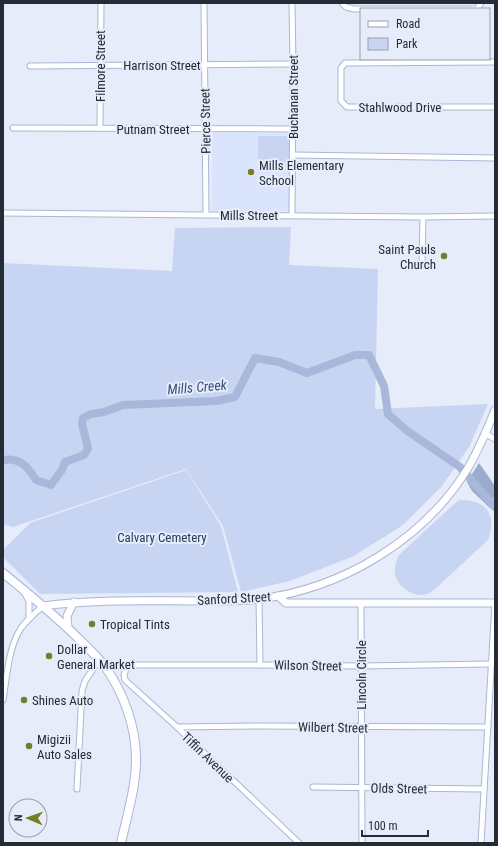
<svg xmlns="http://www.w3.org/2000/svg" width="498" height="846" viewBox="0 0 498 846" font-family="'Roboto Condensed',sans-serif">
	<rect width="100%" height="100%" fill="#e6ecf9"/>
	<!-- built -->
	<rect fill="#dae5fd" x="212" y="133" width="78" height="78"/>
	<!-- green -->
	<g fill="#c8d5f2">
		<path d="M258,136H289V170H267L260,168L258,165Z"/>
		<path d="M291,227L289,265L378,269L375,409L488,404L469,447L442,486L403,525L354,556L290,581L241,592L223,526L186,469L13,527L3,524V263L172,271L175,228Z"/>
		<path d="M186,470L221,526L238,592L40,594L3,557V550L30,523Z"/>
		<path d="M459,500C486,499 498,515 488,540L435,589C433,590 430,593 427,594C414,598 397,587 395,574C394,567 396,561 399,555L453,505Z"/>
	</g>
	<!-- forest -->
	<path fill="#9babcc" d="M479,463L495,486V492L491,509L472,491L467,482Z"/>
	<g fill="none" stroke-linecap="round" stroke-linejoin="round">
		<!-- river -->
		<path stroke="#a8b7da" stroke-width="8" d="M3,460C20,457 28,467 36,480L51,485L62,470L65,462L84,455L88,448L82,424L83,418L91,414L104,412L123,405L216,401L235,397L255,358L279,362L307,373L355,355H369L384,386L388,414L406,430L460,467L495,507"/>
		<!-- street casing -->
		<g stroke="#a9b7d6" stroke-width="7">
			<g id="street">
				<path d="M204,3L206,214"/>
				<path d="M292,3L293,64L292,215"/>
				<path d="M342,3L346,7L354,9H477L481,3"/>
				<path d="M495,62L345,63L341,68V101L347,107H495"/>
				<path d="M30,66L293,64"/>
				<path d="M13,128L293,129"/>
				<path d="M100,128L101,3"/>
				<path d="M293,155L495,158"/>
				<path d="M3,213L423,217L495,216"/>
				<path d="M422,265L423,217"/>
				<path d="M486,434L495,439"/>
				<path d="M24,592L29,601V619"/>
				<path d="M259,599L260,665"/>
				<path d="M361,604L362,843"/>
				<path d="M3,700C7,677 8,648 21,628C27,620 35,613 43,606"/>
				<path d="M177,727L255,726L488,727"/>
				<path d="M313,787L484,789"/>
				<path d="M77,789L82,691L85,681L99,660"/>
				<path d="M299,843L177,727L125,680L124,675L126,669L133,665H260L361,666L491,664"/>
				<path d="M481,843L495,603"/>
			</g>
		</g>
		<!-- secondary casing -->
		<g stroke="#a9b7d6" stroke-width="9">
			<g id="secondary">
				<path d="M278,596L286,603H495"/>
				<path d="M43,606C94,599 147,601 199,601C219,601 240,601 260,599C343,588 424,540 468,468C479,449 487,430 495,410"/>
				<path d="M68,628L67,616L74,602"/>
			</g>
		</g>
		<!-- primary casing -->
		<g stroke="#a9b7d6" stroke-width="10">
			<path id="primary" d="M3,573C30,595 57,617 81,641C89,649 99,658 106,668C124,694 136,727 136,759C136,787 127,816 121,843"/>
		</g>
		<!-- street -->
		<use href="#street" stroke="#fff" stroke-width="5"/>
		<!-- secondary -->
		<use href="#secondary" stroke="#fff" stroke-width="7"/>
		<!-- primary -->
		<use href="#primary" stroke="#fff" stroke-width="8"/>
	</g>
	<!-- markers -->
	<g fill="#737d29" stroke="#e6ecf9" stroke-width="1.5">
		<circle cx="251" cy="172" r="4"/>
		<circle cx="444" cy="256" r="4"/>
		<circle cx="92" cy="624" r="4"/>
		<circle cx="49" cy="656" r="4"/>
		<circle cx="24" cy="700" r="4"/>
		<circle cx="29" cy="746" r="4"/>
	</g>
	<g text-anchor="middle" stroke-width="4" stroke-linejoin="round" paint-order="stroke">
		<!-- street labels -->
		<g font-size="13" fill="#252b37" stroke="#e6ecf9">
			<text x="162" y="70">Harrison Street</text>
			<text transform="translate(100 66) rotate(-90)" y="5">Filmore Street</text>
			<text transform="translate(293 97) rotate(-90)" y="5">Buchanan Street</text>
			<text x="400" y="112">Stahlwood Drive</text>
			<text transform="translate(205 121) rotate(-91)" y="5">Pierce Street</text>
			<text x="153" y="134">Putnam Street</text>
			<text x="249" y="220">Mills Street</text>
			<text transform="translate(234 598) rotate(-3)" y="5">Sanford Street</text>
			<text transform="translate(308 665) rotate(1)" y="5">Wilson Street</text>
			<text transform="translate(361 675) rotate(-90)" y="5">Lincoln Circle</text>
			<text transform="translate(333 727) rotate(1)" y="5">Wilbert Street</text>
			<text transform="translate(208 757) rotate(44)" y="5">Tiffin Avenue</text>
			<text transform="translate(399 788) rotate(1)" y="5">Olds Street</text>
		</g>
		<!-- poi labels -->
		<g font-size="13" fill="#252b37" stroke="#e6ecf9" text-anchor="start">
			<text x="259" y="170">Mills Elementary<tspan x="259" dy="15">School</tspan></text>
			<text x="436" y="254" text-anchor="end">Saint Pauls<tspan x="436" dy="15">Church</tspan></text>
			<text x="100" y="629">Tropical Tints</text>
			<text x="57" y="654">Dollar<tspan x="57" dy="15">General Market</tspan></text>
			<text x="32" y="705">Shines Auto</text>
			<text x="37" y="744">Migizii<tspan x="37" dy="15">Auto Sales</tspan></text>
		</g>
		<!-- park labels -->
		<g font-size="13" fill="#273966" stroke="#e6ecf9">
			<text x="162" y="542">Calvary Cemetery</text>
		</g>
		<!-- water labels -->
		<g font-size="14" font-style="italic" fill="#3a4d7c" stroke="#e6ecf9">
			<text transform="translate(197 387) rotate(-5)" y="5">Mills Creek</text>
		</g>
	</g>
	<!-- border -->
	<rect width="498" height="846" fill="none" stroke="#252b37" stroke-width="8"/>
	<!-- legend -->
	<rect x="360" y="8" width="130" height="52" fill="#e6ecf9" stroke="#999fab"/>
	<rect x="368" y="21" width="20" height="6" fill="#ffffff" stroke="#999fab"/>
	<text x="396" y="28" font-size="12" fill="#252b37">Road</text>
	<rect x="368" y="38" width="20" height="12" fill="#c8d5f2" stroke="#999fab"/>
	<text x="396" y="48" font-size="12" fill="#252b37">Park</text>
	<!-- north arrow -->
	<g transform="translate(28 818) rotate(272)"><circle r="19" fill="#e6ecf9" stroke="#999fab"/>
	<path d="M0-3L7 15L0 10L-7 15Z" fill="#737d29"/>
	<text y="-6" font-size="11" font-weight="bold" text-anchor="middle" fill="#252b37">N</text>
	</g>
	<!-- scale -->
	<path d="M362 830v6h66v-6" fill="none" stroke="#252b37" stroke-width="2"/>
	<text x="368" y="830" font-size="12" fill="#252b37" stroke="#e6ecf9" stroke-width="3" paint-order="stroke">100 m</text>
</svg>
